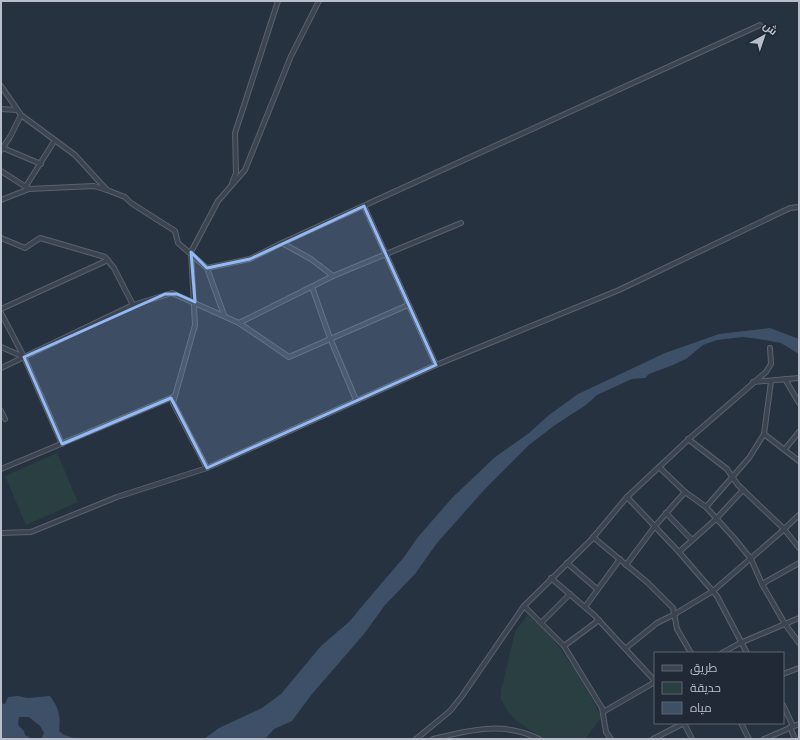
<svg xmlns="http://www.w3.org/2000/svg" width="800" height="740" viewBox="0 0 800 740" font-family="Roboto,Cairo,sans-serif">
	<rect width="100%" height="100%" fill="#273240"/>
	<!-- green -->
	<g fill="#293f41">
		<path d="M57,453L78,502L26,525L5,476Z"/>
		<path d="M527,615C559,640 580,676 599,712L601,718L585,739H544L515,720L505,707L501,699V690L515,632Z"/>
	</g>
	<!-- water -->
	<g fill="#3d5068">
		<path d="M770,328L799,339V354L781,343L759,339L742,337L717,340L703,345L686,359L673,365L649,374L645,378L632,379L597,395L586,405L555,425L529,445L485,489L437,543L415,574L385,605L364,634L312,694L292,721L274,729L265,739H204L219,728L262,708L281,694L321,646L350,621L364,604L404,557L418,537L452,498L494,458L529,433L549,415L578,394L665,353L719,334Z"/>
		<path d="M18,696L28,698L50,696C59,708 61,717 59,731L64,735L77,739H41L44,733L40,726L29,717H19L18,725L24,731L25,735L32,739H1V703L5,704L8,697Z"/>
	</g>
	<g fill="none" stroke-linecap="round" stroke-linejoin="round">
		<!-- minor casing -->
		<g stroke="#59626d" stroke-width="6">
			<g id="minor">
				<path d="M1,86L21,115L75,155L107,190"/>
				<path d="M1,109L17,110"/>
				<path d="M3,148L41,164"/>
				<path d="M1,150L10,137L21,115"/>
				<path d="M1,171L29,189L94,186L107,190L125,197L131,203L175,231L178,243L207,268L224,315"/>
				<path d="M232,183L236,173L235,133L278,1"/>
				<path d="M26,186L55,140"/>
				<path d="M1,200L29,189"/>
				<path d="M364,206L436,365"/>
				<path d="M1,238L25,248L40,238L105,257L114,268L133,305"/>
				<path d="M282,243L760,25"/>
				<path d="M207,268L250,259L282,243L311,259L333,276"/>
				<path d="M312,287L330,338L356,400"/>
				<path d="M1,309L108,260"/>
				<path d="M1,313L24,357L62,444"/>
				<path d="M239,323L333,276L461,223"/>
				<path d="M1,347L24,357"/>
				<path d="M1,368L133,305L172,293L239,323L289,357L408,305"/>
				<path d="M785,379L799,403"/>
				<path d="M753,382L799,378"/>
				<path d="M1,411L5,419"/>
				<path d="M764,434L799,461"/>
				<path d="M688,439L727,469L738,485L784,529L799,548"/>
				<path d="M785,449L799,432"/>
				<path d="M659,467L685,492L706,507L734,538L751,559L762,584L785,624L799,643"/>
				<path d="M207,468L173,403L195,325L191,252L218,201L245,170L291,56L319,1"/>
				<path d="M1,469L173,397"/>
				<path d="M627,497L679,552L717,596L747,653"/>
				<path d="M706,507L749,458L764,434L771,381"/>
				<path d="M666,513L692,540"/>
				<path d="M1,533L31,532L117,497L207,468L436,365L619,290L790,208L799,207"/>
				<path d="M593,537L648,583L673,608L677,629L691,653"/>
				<path d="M679,552L716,519L743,490"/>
				<path d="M567,563L597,589"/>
				<path d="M626,565L655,526L685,492"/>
				<path d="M551,578L594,615L655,681"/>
				<path d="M762,584L799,563"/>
				<path d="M524,606L564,646L602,708L606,732L611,739"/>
				<path d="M585,607L620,559"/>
				<path d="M542,622L570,594"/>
				<path d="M564,646L599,620"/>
				<path d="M626,648L657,623L675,614L713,591L780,533L799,515"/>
				<path d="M722,653L740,643L799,618"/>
				<path d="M783,674L799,668"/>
				<path d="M783,705L793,726"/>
				<path d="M603,712L655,682"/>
				<path d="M684,723L692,739"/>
				<path d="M741,723L749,739"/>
				<path d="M790,727L795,739"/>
				<path d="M416,739L450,711L462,696L524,606L591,540L627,497L690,438L766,372L771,364L770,348"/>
				<path d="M433,739C469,730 505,721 539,739"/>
				<path d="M653,739L684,723"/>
				<path d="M764,739L799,724"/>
			</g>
		</g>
		<!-- minor -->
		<use href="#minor" stroke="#3b4450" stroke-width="4"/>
	</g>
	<!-- marked area -->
	<path fill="#92b9f5" fill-opacity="0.2" stroke="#92b9f5" stroke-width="3" stroke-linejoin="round" d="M364,206L436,365L207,468L171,398L62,444L24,357L165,294H177L195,302L191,252L207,268L250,259Z"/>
	<!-- border -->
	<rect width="800" height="740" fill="none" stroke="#b8bfca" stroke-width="4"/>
	<!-- legend -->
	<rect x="654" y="652" width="130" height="72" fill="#202935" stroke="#5d6571"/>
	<rect x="662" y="665" width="20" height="6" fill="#3b4450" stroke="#5d6571"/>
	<text x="690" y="672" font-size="12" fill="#b8bfca">طريق</text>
	<rect x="662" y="682" width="20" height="12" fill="#293f41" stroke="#5d6571"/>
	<text x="690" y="692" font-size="12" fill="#b8bfca">حديقة</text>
	<rect x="662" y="702" width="20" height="12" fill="#3d5068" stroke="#5d6571"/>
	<text x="690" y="712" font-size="12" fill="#b8bfca">مياه</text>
	<!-- north arrow -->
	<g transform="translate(764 36) rotate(40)" stroke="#202935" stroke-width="3" paint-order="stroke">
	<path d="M0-3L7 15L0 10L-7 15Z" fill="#b8bfca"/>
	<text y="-6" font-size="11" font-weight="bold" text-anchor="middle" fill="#b8bfca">ش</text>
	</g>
</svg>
